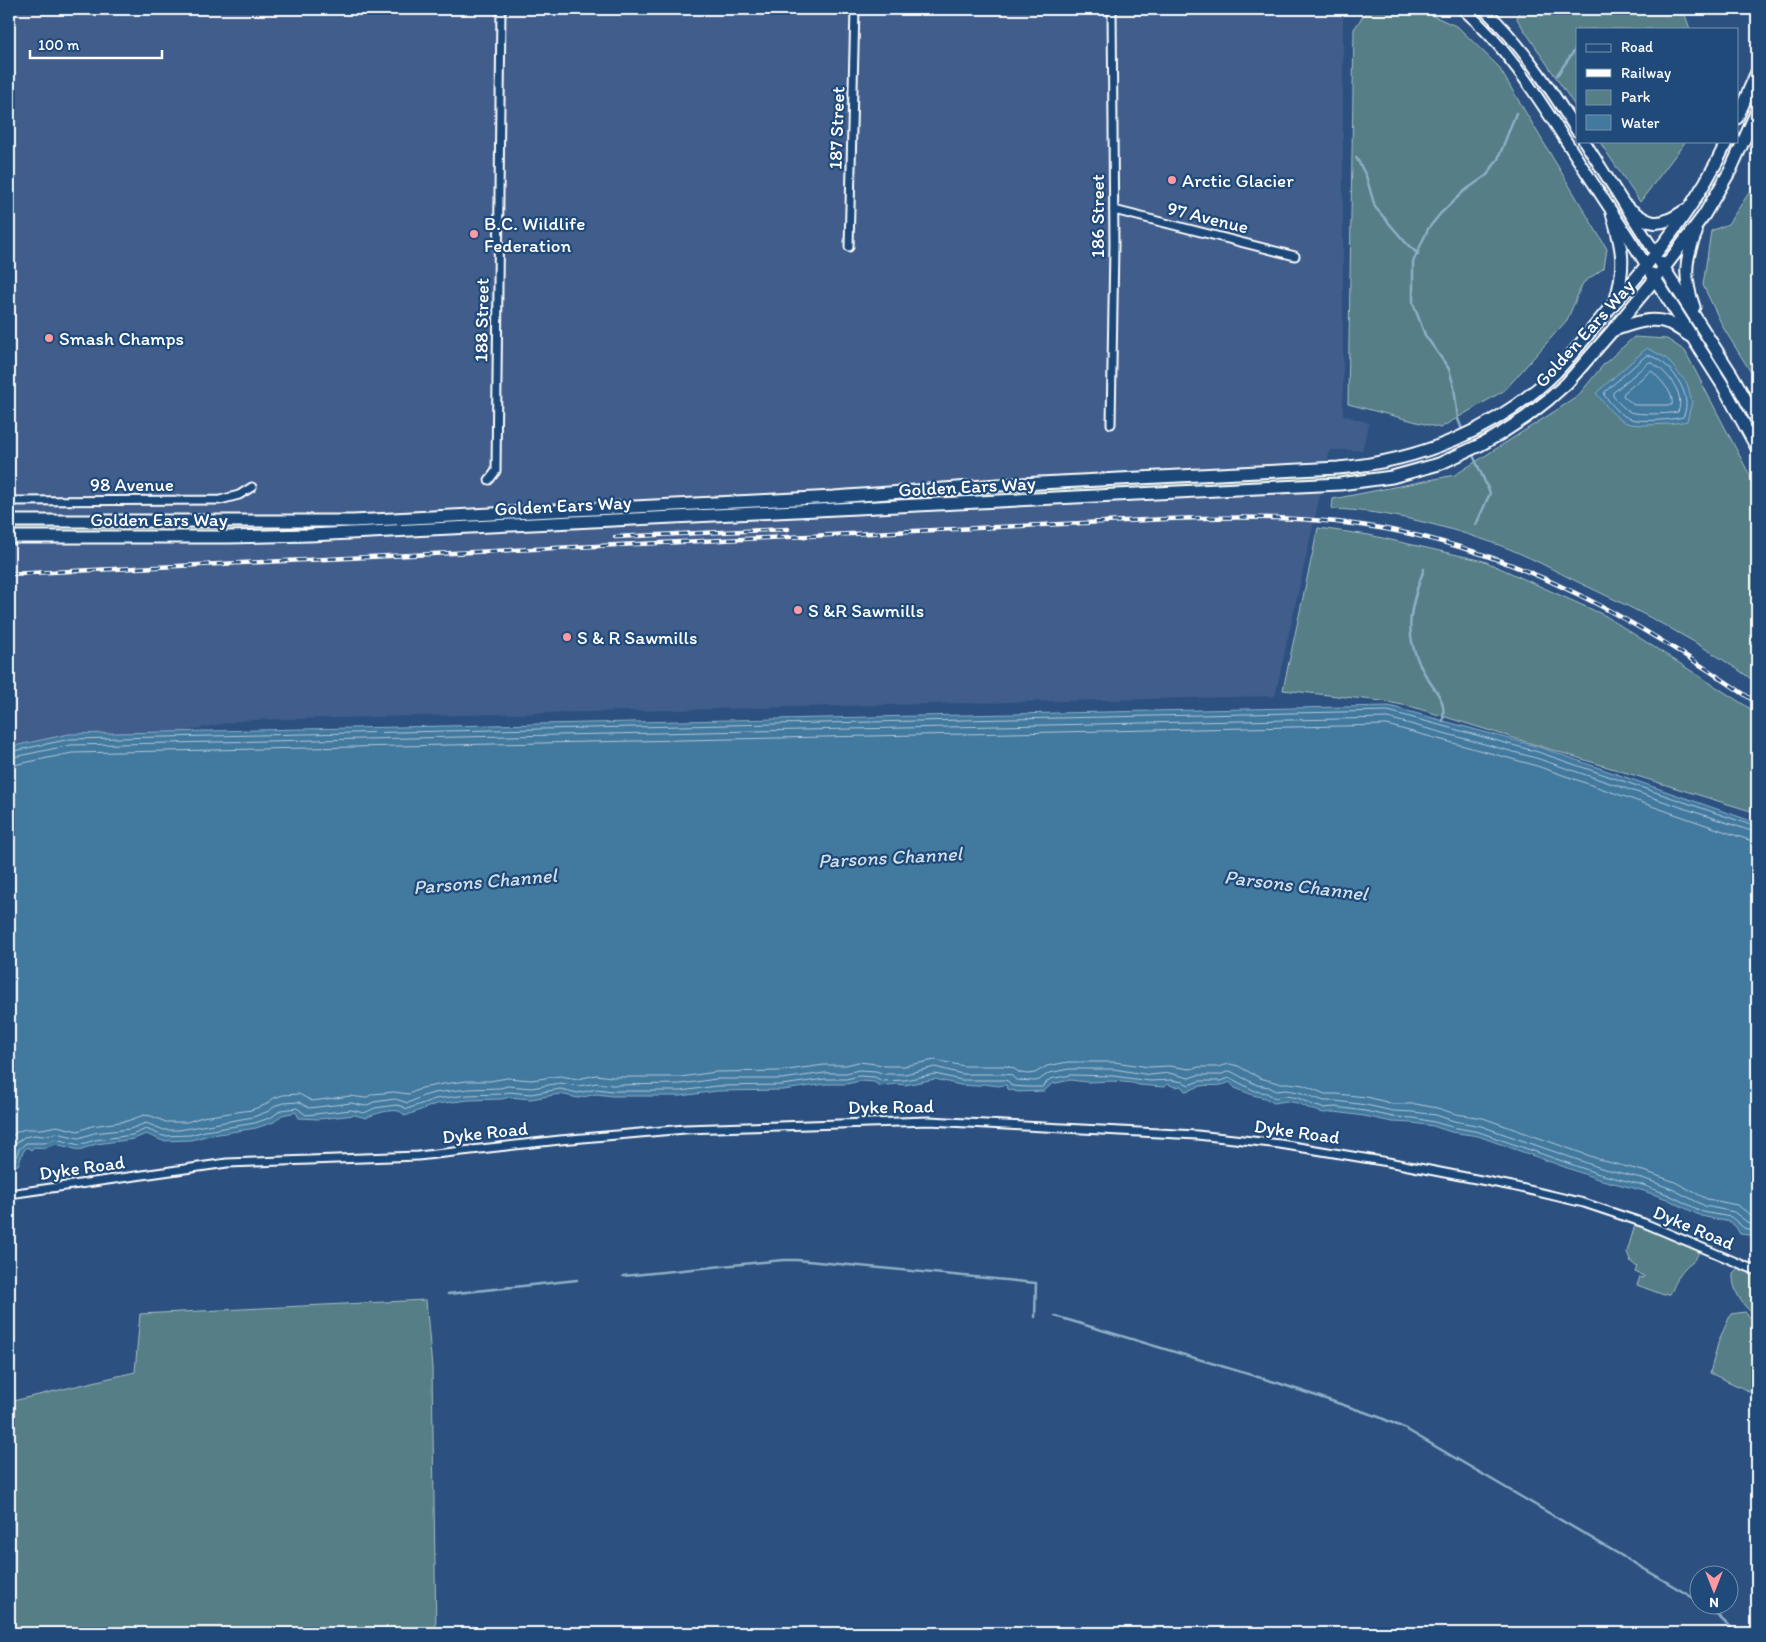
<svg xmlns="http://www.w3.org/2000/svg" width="1766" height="1642" viewBox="0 0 1766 1642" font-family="Itim,sans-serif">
	<rect width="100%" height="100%" fill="#2c5181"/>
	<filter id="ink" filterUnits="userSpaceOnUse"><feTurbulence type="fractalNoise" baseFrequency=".02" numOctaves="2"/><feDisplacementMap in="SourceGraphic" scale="10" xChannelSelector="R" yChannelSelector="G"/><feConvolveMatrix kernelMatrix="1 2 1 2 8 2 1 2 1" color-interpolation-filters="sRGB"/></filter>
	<g filter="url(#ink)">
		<!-- built -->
		<path fill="#405d8b" d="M9,9H1343V415L1369,423L1362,450H1330L1275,696L245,720L9,763Z"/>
		<!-- green -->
		<g fill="#557e86" stroke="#aabec2">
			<path d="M1368,9H1418L1458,27L1498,66L1607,249L1604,268L1583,283L1567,320L1505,390L1440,428L1348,404L1354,29Z"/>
			<path d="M1519,9H1630L1634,13L1684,12L1690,29H1577V109L1517,19Z"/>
			<path d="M1599,141H1686L1640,202Z"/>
			<path d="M1757,181V382L1724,329L1703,285L1711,231L1728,224Z"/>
			<path d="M1634,337L1667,339L1685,351L1757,489V683C1702,643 1644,613 1582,584C1555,571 1527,555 1499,545C1446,526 1389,511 1332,509L1333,499L1455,475L1577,397L1604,364Z"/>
			<path d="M1367,471L1368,473L1359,476L1336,479L883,502L882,499L984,491Z"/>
			<path d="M9,527L315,528V529L265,532H9Z"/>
			<path d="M1318,528L1369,535L1484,561L1604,615L1757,713V813L1413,707L1382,701L1283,690Z"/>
			<path d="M1635,1225L1657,1233L1699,1251C1697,1260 1690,1262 1684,1269C1677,1276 1675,1286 1670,1294L1664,1295L1637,1285L1640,1277L1643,1278L1644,1276L1635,1272L1637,1267L1631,1262L1627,1252Z"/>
			<path d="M1738,1268L1757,1275V1317C1743,1307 1732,1291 1733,1273Z"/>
			<path d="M426,1300L432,1368L436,1633H9V1402L135,1372L140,1314Z"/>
			<path d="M1745,1312L1757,1324V1395L1710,1373L1719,1340L1731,1314Z"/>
		</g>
		<!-- water -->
		<g fill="#42799f" stroke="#8eafc5">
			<path d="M1647,348L1666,358L1687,383L1692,402L1687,421C1676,424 1637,427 1627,423C1614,418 1605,404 1596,393Z"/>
			<path d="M1389,706L1539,747L1757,823V1236L1740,1234L1736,1227L1730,1222L1701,1216L1667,1199L1641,1190L1598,1179L1478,1136L1451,1132L1433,1126L1413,1123L1392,1122L1364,1116L1335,1112L1324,1113L1313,1110L1297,1103L1286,1101L1274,1103L1265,1098L1253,1095L1235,1088L1230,1082C1218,1088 1212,1084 1201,1086C1195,1087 1191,1091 1185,1091L1181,1086L1175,1087L1168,1084L1164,1087L1139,1085L1133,1083L1113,1081L1087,1082L1070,1080L1052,1084L1044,1091L1018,1092L1008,1089L1006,1085H1003L999,1086L983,1084L977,1086L960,1085L935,1079L905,1085L897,1084L880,1086L874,1082L860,1081L846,1084H826L783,1090L717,1091L681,1096H612L597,1094L578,1098L560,1094L531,1099L509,1097L502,1099L469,1100L436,1104L405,1116C404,1114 400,1111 398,1111C391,1109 373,1114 366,1118L355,1115L318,1119L299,1118L296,1112L282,1115L274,1122L256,1128L206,1136L191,1140L163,1141L146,1134L134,1139L96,1144L79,1150L56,1144L44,1148L34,1147L31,1150L27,1147L23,1152L18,1165L9,1167V747L69,734Z"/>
		</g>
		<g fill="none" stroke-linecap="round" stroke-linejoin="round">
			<!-- shore -->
			<g stroke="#b3c9d9" stroke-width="1">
				<path d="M1647,355C1669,359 1695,395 1683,417C1672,420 1642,422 1631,419C1620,416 1611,403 1604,395L1605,392Z"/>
				<path d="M1650,362C1666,370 1686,393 1678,412C1669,414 1638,415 1630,412C1623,408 1618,402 1613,396V393Z"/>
				<path d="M1651,371L1654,373C1662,382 1674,393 1672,405H1634L1623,396L1624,393Z"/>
				<path d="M9,752L70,739L1388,711L1538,752L1757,827"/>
				<path d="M9,758L71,745L1388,718L1536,758L1757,833"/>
				<path d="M9,766L72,753L1387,725L1534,765L1749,840L1757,841"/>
				<path d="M9,1139L17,1132L25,1129H42L57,1126L78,1131L92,1126L127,1121L144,1115L151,1116L166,1122H187L202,1117L251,1110L265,1105L274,1098L283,1095L299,1094L312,1101L350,1096L365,1098L373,1094L394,1092L409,1094L422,1088L443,1084L467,1081H490L507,1078L531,1080L560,1076L578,1079L596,1075L612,1077H681L716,1072L781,1071L824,1065H846L858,1062L877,1064L885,1066H904L935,1060L964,1066H1006L1013,1068L1020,1073L1028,1074L1035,1073L1047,1066L1068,1062H1114L1149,1067L1169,1066L1190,1069L1199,1067H1217L1230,1064L1238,1066L1260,1078L1278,1083H1288L1303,1085L1325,1094H1336L1367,1097L1394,1104H1416L1437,1108L1456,1114L1483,1118L1604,1161L1647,1172L1675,1182L1707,1199L1737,1205L1751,1215L1757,1217"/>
				<path d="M9,1156L11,1154L16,1143L24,1137L35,1135L43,1136L56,1133L79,1138L94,1133L130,1129L146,1123L164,1130H179L253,1117L269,1111L276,1105L284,1103L299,1102L309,1108L351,1103L365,1106L374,1102L395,1099L408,1103L423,1096L434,1093L468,1089L500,1088L508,1086L532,1088L560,1083L578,1086L597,1083L612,1085L681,1084L716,1079H782L825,1073H846L859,1070L876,1071L884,1074H905L935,1067L962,1074H1005L1011,1075L1016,1080L1035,1081L1039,1080L1049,1073L1069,1069H1114L1150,1075L1169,1073L1189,1078L1198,1075H1219L1230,1071L1257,1085L1269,1087L1276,1091L1286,1090L1299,1092L1324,1101H1336L1366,1105L1393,1111L1414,1112L1436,1115L1454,1121L1481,1126L1601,1168L1645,1179L1672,1189L1705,1206L1734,1212L1747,1222L1757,1225"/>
				<path d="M9,1162L15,1160L19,1149L26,1143H44L56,1139L79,1145L95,1140L132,1135L146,1129L163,1136L190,1135L205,1131L255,1123L272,1117L281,1110L297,1108L306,1115L351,1110L364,1113L375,1108L396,1105L401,1106L407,1109L435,1099L468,1095L501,1094L508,1092L531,1094L560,1089L578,1093L597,1089L612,1091H681L716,1086L782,1085L825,1079H846L859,1076L875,1077L882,1081L905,1080L935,1074L961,1080H1004L1008,1081L1012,1086L1027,1087H1042L1050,1079L1071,1075L1113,1076L1150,1081L1171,1080L1183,1082L1189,1085L1199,1081H1220L1230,1078L1255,1091L1267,1093L1275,1098L1286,1096L1298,1098L1315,1106L1324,1108L1335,1107L1365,1111L1393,1117L1414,1118L1434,1122L1452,1127L1479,1132L1599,1174L1643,1185L1669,1195L1703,1212L1731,1217L1744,1228L1757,1231"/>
			</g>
			<!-- stream -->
			<g stroke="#8eafc5" stroke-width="2.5">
				<path d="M1557,75L1577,47"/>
				<path d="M1356,157L1366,176L1375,207L1406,243L1418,254"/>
				<path d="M1463,432L1458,419L1454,387L1449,369L1425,335L1413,303V262L1428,229L1440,214L1463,192L1487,175L1498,159L1516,113"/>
				<path d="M1472,453L1490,493L1476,525"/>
				<path d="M1424,569C1409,610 1402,636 1426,676C1437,694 1446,699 1443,721"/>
				<path d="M623,1276L783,1260H797L1036,1283L1035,1317"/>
				<path d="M448,1294L577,1280"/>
				<path d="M1055,1316L1278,1383L1379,1417L1404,1428L1697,1600"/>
				<path d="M1711,1609L1736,1633"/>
			</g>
			<!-- minor casing -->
			<g stroke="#fff" stroke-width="11">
				<g id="minor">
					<path d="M1114,210L1295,256"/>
					<path d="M849,247L855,9"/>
					<path d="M1111,424L1114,246L1112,9"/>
					<path d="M489,480L496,471L501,9"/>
					<path d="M9,501L220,500L239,495L252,487"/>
					<path d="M9,1194L227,1163L418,1156L560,1140L685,1129L929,1121L1197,1135L1280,1144L1388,1162L1512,1186L1584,1203L1644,1223L1757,1271"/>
				</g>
			</g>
			<!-- secondary casing -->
			<g stroke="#fff" stroke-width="14">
				<g id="secondary">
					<path d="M1463,9C1506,46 1537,96 1568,144C1594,185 1621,225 1647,266"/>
					<path d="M1484,9C1521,44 1550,88 1577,131"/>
					<path d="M1584,141L1656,254"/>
				</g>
			</g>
			<!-- primary casing -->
			<g stroke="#fff" stroke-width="15">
				<g id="primary">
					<path d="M1737,118L1757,72"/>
					<path d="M1626,206C1649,225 1658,229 1684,211"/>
					<path d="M1612,213C1622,247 1626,264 1616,299"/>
					<path d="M1660,262L1732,375L1757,420"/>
					<path d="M1652,274L1722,384L1757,448"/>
					<path d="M1694,307C1684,279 1684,261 1696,233"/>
					<path d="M1614,330C1631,324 1651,316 1669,323C1676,326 1683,332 1690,336"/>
					<path d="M9,521H353L834,497L998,485L1338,468C1420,461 1497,430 1556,372C1578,349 1596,323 1617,300C1660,251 1700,200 1727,141"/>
					<path d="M9,537H229L310,535L1340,484L1392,477L1439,464L1480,445L1500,434L1526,417L1549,399L1567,383L1612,331L1664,268L1704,215L1730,171L1757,111"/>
				</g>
			</g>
			<!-- minor -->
			<use href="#minor" stroke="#1f4a7a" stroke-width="7"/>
			<!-- secondary -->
			<use href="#secondary" stroke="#1f4a7a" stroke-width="10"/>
			<!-- primary -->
			<use href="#primary" stroke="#1f4a7a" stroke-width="11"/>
			<!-- rail casing -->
			<g stroke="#fff" stroke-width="4.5">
				<g id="rail">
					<path d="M615,537L788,529"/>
					<path d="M9,574L1167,519C1240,516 1314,516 1386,529C1527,555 1641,623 1757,703"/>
				</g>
			</g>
			<!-- rail -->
			<use href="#rail" stroke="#1f4a7a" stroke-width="2.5" stroke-dasharray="8" stroke-linecap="butt"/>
		</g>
	</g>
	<!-- markers -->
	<g fill="#ff9aa2" stroke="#1f4a7a" stroke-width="2">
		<circle cx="1172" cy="180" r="5"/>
		<circle cx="474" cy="234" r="5"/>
		<circle cx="49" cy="338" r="5"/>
		<circle cx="798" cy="610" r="5"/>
		<circle cx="567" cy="637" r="5"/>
	</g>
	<g text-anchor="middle" stroke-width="4.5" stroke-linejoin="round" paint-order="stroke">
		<!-- street labels -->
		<g font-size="19" fill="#fff" stroke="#1f4a7a">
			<text transform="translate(836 128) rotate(-88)" y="7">187 Street</text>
			<text transform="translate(1097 216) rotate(-90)" y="7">186 Street</text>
			<text transform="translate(1208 217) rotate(14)" y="7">97 Avenue</text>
			<text transform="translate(481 320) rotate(-89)" y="7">188 Street</text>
			<text transform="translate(1584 333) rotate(-48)" y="7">Golden Ears Way</text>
			<text x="132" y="491">98 Avenue</text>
			<text transform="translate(967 486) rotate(-3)" y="7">Golden Ears Way</text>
			<text transform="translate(563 505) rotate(-3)" y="7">Golden Ears Way</text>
			<text x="159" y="526">Golden Ears Way</text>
			<text transform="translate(891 1106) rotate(-1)" y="7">Dyke Road</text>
			<text transform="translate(1297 1131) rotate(8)" y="7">Dyke Road</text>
			<text transform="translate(485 1132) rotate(-6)" y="7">Dyke Road</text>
			<text transform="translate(82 1167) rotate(-8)" y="7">Dyke Road</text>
			<text transform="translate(1694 1227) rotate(23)" y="7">Dyke Road</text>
		</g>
		<!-- poi labels -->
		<g font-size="19" fill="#fff" stroke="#1f4a7a" text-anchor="start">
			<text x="1182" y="187">Arctic Glacier</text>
			<text x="484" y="230">B.C. Wildlife<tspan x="484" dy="22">Federation</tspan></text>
			<text x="59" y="345">Smash Champs</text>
			<text x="808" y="617">S &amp;R Sawmills</text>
			<text x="577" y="644">S &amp; R Sawmills</text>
		</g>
		<!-- water labels -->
		<g font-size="20" font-style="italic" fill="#d0dee7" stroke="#1f4a7a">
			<text transform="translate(890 857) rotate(-3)" y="7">Parsons Channel</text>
			<text transform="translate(485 881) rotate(-5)" y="7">Parsons Channel</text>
			<text transform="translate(1296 885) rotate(7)" y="7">Parsons Channel</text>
		</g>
	</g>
	<!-- margin -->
	<rect width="1766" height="1642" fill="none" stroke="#1f4a7a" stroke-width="30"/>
	<rect x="15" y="15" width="1736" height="1612" fill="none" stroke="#fff" stroke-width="2" filter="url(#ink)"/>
	<!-- legend -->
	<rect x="1576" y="28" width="162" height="115" fill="#1f4a7a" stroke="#7992af"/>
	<rect x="1586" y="44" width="25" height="8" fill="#1f4a7a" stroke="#7992af"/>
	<text x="1621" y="52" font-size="15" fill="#ffffff">Road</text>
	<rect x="1586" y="69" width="25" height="8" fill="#ffffff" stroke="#7992af"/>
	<text x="1621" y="78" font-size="15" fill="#ffffff">Railway</text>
	<rect x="1586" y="90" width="25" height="15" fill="#557e86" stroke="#7992af"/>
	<text x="1621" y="102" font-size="15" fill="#ffffff">Park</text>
	<rect x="1586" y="115" width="25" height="15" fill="#42799f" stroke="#7992af"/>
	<text x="1621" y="128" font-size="15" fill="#ffffff">Water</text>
	<!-- north arrow -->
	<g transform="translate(1714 1590) rotate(180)"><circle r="24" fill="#1f4a7a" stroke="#7992af"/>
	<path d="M0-4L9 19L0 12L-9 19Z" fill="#ff9aa2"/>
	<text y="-8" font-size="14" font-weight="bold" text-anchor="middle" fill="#ffffff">N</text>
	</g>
	<!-- scale -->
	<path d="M30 50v8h132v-8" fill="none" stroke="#ffffff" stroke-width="2.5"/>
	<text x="38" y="50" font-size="15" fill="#ffffff" stroke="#1f4a7a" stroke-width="4" paint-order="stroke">100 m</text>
</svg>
